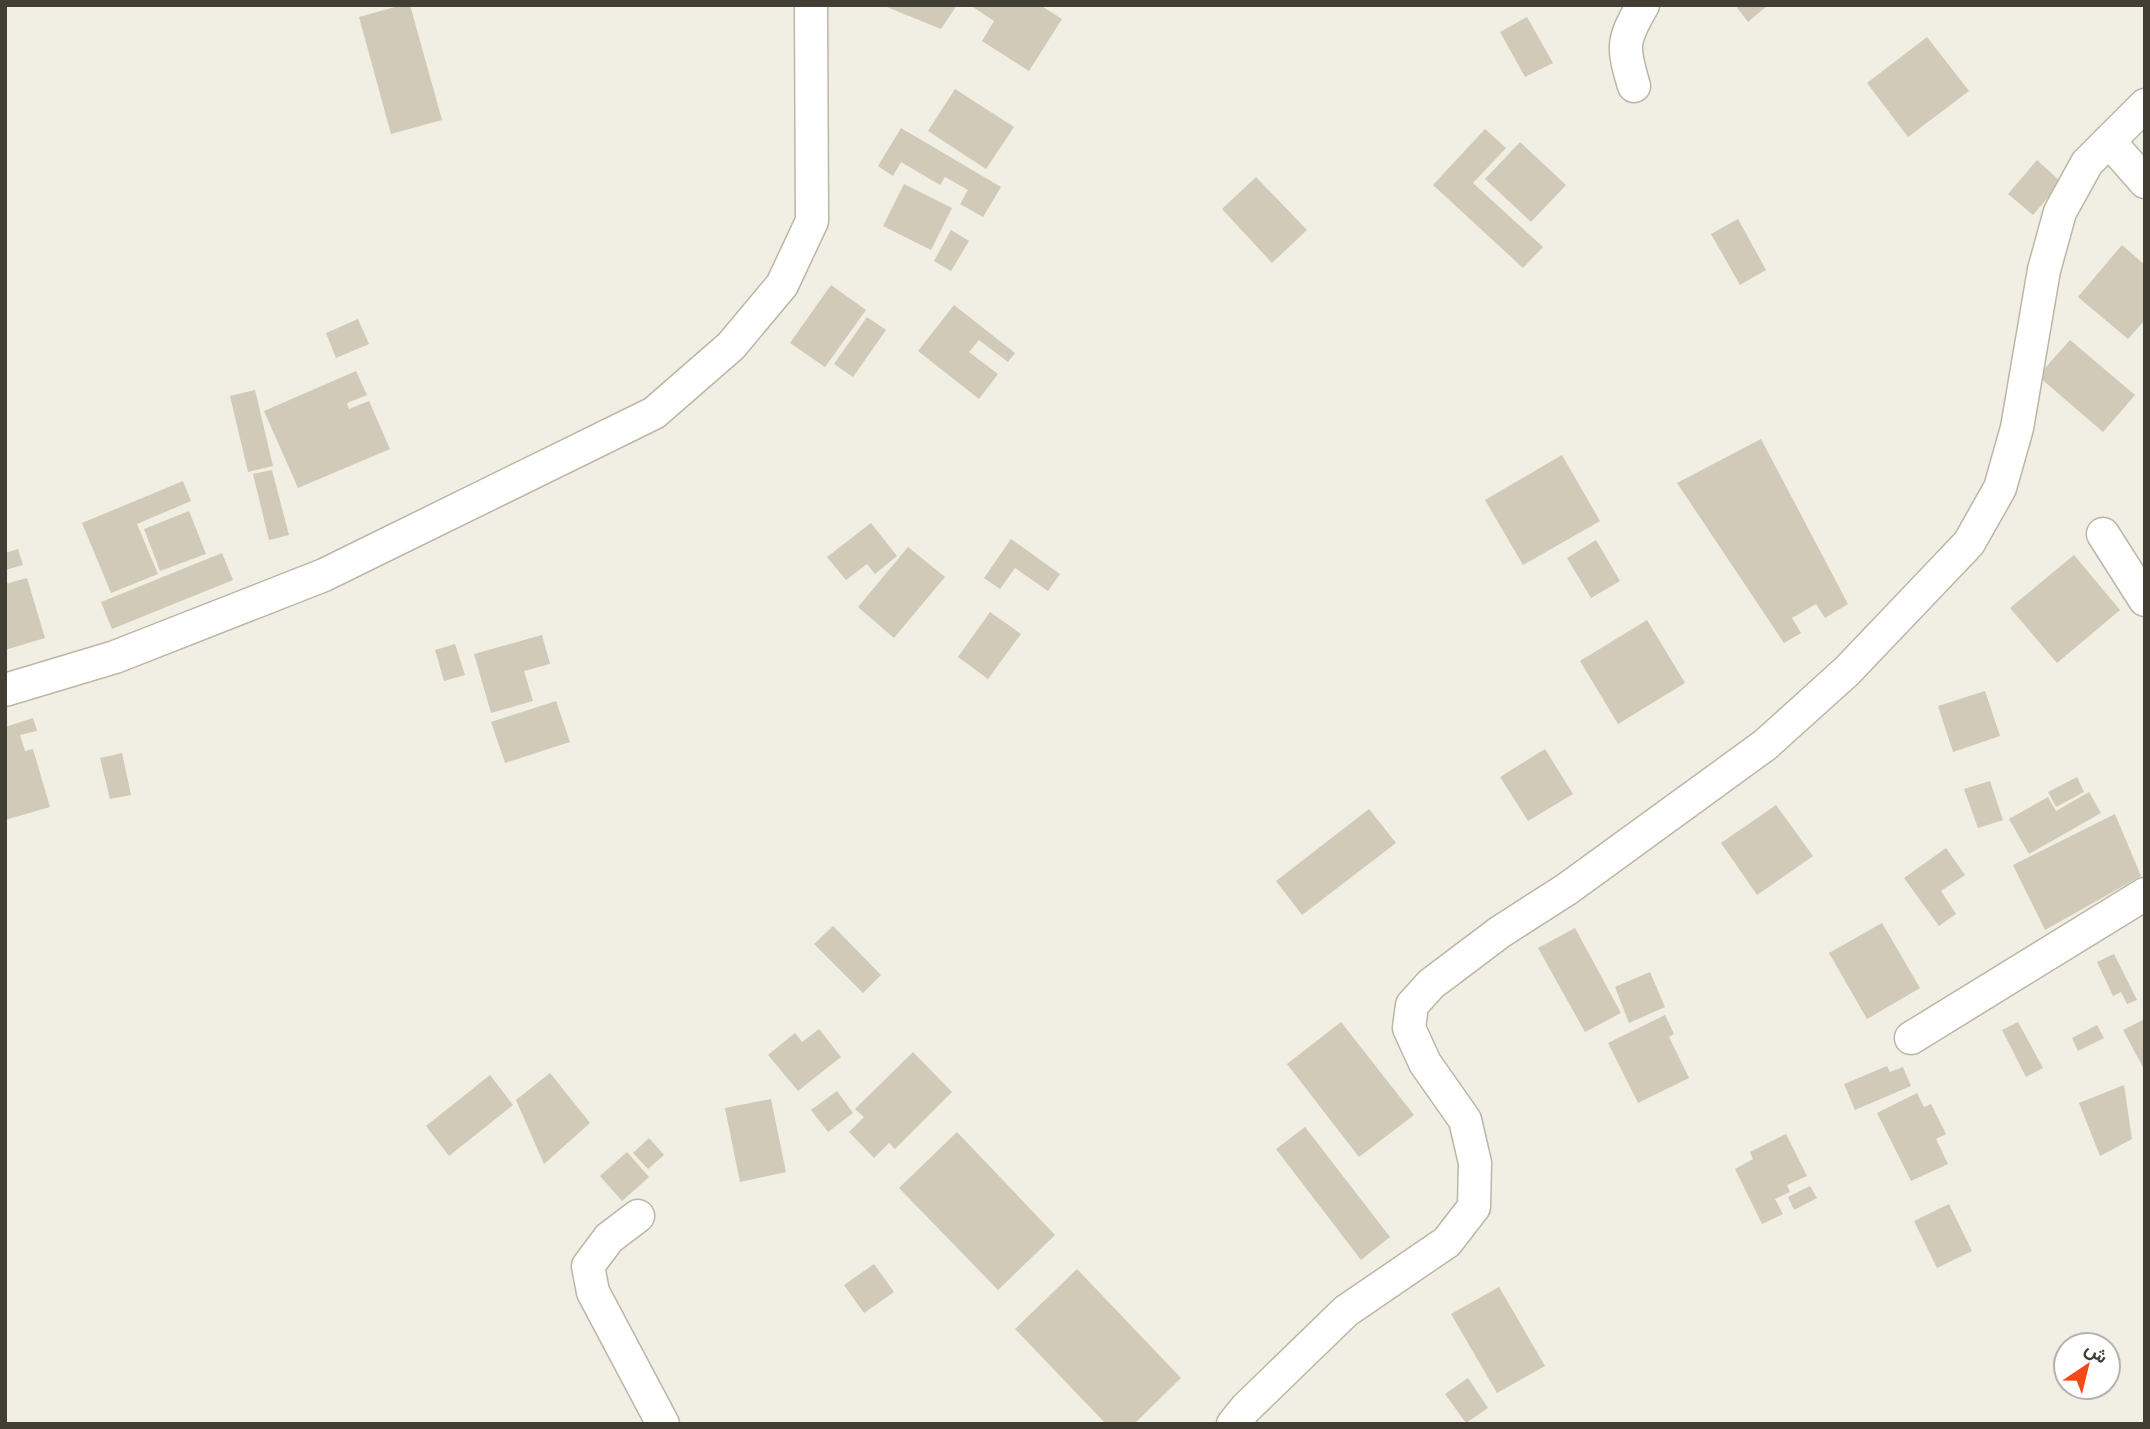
<svg xmlns="http://www.w3.org/2000/svg" width="2150" height="1429" viewBox="0 0 2150 1429" font-family="Signika,Vazirmatn,sans-serif">
	<rect width="100%" height="100%" fill="#f1eee3"/>
	<!-- building -->
	<g fill="#d2cab8">
		<path d="M402,5H410L442,120L391,134L359,17Z"/>
		<path d="M882,5H957L941,29Z"/>
		<path d="M970,5H1040L1062,19L1029,71L982,41L994,21Z"/>
		<path d="M1735,5H1768L1748,22Z"/>
		<path d="M1527,17L1553,63L1525,77L1500,32Z"/>
		<path d="M1927,37L1969,91L1908,137L1867,83Z"/>
		<path d="M955,89L1014,127L986,169L928,131Z"/>
		<path d="M901,128L1001,187L983,217L960,204L968,190L945,177L940,185L901,162L893,176L878,166Z"/>
		<path d="M1485,129L1506,148L1473,183L1543,247L1523,268L1433,185Z"/>
		<path d="M1520,142L1566,185L1531,222L1485,179Z"/>
		<path d="M2037,160L2061,182L2033,215L2008,194Z"/>
		<path d="M1256,177L1307,230L1272,263L1222,209Z"/>
		<path d="M904,184L952,208L931,250L883,226Z"/>
		<path d="M1738,219L1766,270L1740,285L1711,234Z"/>
		<path d="M951,230L969,241L951,271L934,261Z"/>
		<path d="M2122,245L2145,265V320L2128,339L2078,297Z"/>
		<path d="M831,285L866,310L825,367L790,343Z"/>
		<path d="M954,305L1015,353L1008,362L979,340L969,352L998,374L979,399L918,351Z"/>
		<path d="M867,317L886,330L853,377L834,364Z"/>
		<path d="M358,319L369,344L336,358L326,333Z"/>
		<path d="M2070,340L2135,395L2103,432L2038,376Z"/>
		<path d="M356,371L367,395L347,403L349,409L369,401L390,449L298,488L264,411Z"/>
		<path d="M255,390L273,466L248,472L230,396Z"/>
		<path d="M1761,439L1848,604L1825,618L1816,604L1792,618L1801,633L1784,643L1677,483Z"/>
		<path d="M1562,455L1600,521L1523,565L1485,500Z"/>
		<path d="M272,470L289,535L269,540L253,474Z"/>
		<path d="M183,481L191,501L137,524L158,574L111,593L82,523Z"/>
		<path d="M189,511L206,554L160,571L144,529Z"/>
		<path d="M871,523L897,556L875,574L867,564L846,580L827,557Z"/>
		<path d="M1011,539L1060,574L1048,591L1015,568L1000,589L984,578Z"/>
		<path d="M1596,540L1620,581L1591,598L1567,558Z"/>
		<path d="M908,547L945,577L894,638L858,607Z"/>
		<path d="M18,549L23,565L5,570V553Z"/>
		<path d="M222,553L233,580L112,629L101,602Z"/>
		<path d="M2074,555L2120,610L2057,663L2010,608Z"/>
		<path d="M27,578L45,638L5,650V584Z"/>
		<path d="M990,612L1021,634L988,679L958,657Z"/>
		<path d="M1647,620L1685,683L1618,724L1580,661Z"/>
		<path d="M542,635L550,664L524,671L533,701L491,713L474,654Z"/>
		<path d="M455,644L465,675L444,681L435,650Z"/>
		<path d="M1985,691L2000,736L1953,752L1938,706Z"/>
		<path d="M556,701L570,742L505,763L491,722Z"/>
		<path d="M33,718L37,731L20,735L25,751L33,749L50,807L5,820V727Z"/>
		<path d="M1545,749L1573,794L1528,821L1500,777Z"/>
		<path d="M122,753L131,795L110,799L100,758Z"/>
		<path d="M2077,777L2084,792L2056,807L2048,792Z"/>
		<path d="M1990,781L2003,820L1978,828L1964,789Z"/>
		<path d="M2089,792L2101,813L2029,854L2009,819L2048,797L2056,811Z"/>
		<path d="M1776,805L1813,856L1757,895L1721,843Z"/>
		<path d="M1369,809L1396,843L1302,915L1276,881Z"/>
		<path d="M2115,814L2141,876L2045,930L2013,865Z"/>
		<path d="M1946,848L1965,875L1941,891L1956,914L1939,926L1904,878Z"/>
		<path d="M1882,923L1920,988L1867,1019L1829,953Z"/>
		<path d="M833,926L881,975L863,993L814,944Z"/>
		<path d="M1575,928L1621,1013L1585,1032L1538,948Z"/>
		<path d="M2114,954L2137,1000L2127,1004L2121,992L2113,996L2097,962Z"/>
		<path d="M1650,972L1665,1007L1629,1023L1615,987Z"/>
		<path d="M1665,1015L1674,1034L1669,1037L1689,1078L1638,1103L1608,1043Z"/>
		<path d="M2145,1019V1071L2123,1030Z"/>
		<path d="M1341,1022L1414,1115L1359,1157L1287,1064Z"/>
		<path d="M2018,1022L2043,1068L2026,1077L2002,1030Z"/>
		<path d="M2097,1025L2104,1038L2078,1051L2072,1038Z"/>
		<path d="M819,1029L841,1057L798,1091L768,1055L795,1033L802,1042Z"/>
		<path d="M913,1052L952,1092L895,1149L889,1143L874,1158L849,1132L864,1117L855,1109Z"/>
		<path d="M1887,1066L1890,1072L1903,1067L1911,1086L1855,1110L1844,1084Z"/>
		<path d="M550,1073L590,1123L544,1164L516,1100Z"/>
		<path d="M490,1075L513,1105L449,1156L426,1126Z"/>
		<path d="M2124,1085L2132,1139L2100,1156L2079,1103Z"/>
		<path d="M837,1091L853,1113L828,1132L811,1110Z"/>
		<path d="M1917,1093L1924,1107L1931,1104L1946,1134L1936,1139L1948,1164L1911,1181L1877,1113Z"/>
		<path d="M771,1099L786,1172L740,1182L725,1108Z"/>
		<path d="M1305,1127L1390,1237L1361,1260L1276,1149Z"/>
		<path d="M957,1132L1055,1235L998,1290L899,1188Z"/>
		<path d="M1786,1134L1807,1176L1787,1185L1790,1192L1775,1199L1783,1214L1762,1224L1735,1169L1753,1159L1750,1152Z"/>
		<path d="M649,1138L664,1155L648,1169L633,1153Z"/>
		<path d="M627,1152L649,1177L622,1201L600,1176Z"/>
		<path d="M1810,1186L1817,1198L1794,1210L1788,1197Z"/>
		<path d="M1949,1204L1972,1251L1937,1268L1914,1221Z"/>
		<path d="M874,1264L894,1292L864,1313L844,1285Z"/>
		<path d="M1077,1269L1181,1378L1134,1424H1106L1015,1329Z"/>
		<path d="M1499,1287L1545,1366L1497,1393L1451,1314Z"/>
		<path d="M1468,1378L1488,1408L1466,1423L1445,1394Z"/>
	</g>
	<g fill="none" stroke-linecap="round" stroke-linejoin="round">
		<!-- street casing -->
		<g stroke="#bcb6a6" stroke-width="35">
			<g id="street">
				<path d="M1634,86C1622,46 1622,41 1643,5"/>
				<path d="M2109,141L2145,182"/>
				<path d="M2103,534L2145,600"/>
				<path d="M5,690L115,657L324,575L654,413L731,346L782,285L812,221L811,5"/>
				<path d="M1911,1038L2145,894"/>
				<path d="M638,1216L609,1238L588,1266L593,1292L663,1424"/>
				<path d="M1233,1424L1246,1408L1346,1311L1447,1242L1474,1207L1475,1163L1465,1120L1425,1063L1409,1028L1412,1005L1431,984L1500,932L1567,889L1765,745L1847,671L1969,543L2000,488L2017,428L2044,270L2060,212L2087,163L2145,105"/>
			</g>
		</g>
		<!-- street -->
		<use href="#street" stroke="#fff" stroke-width="32"/>
	</g>
	<!-- border -->
	<rect width="2150" height="1429" fill="none" stroke="#423e33" stroke-width="14"/>
	<!-- north arrow -->
	<g transform="translate(2087 1366) rotate(35)"><circle r="33" fill="#ffffff" stroke="#b3b2ad" stroke-width="2"/>
	<path d="M0-5L12 26L0 18L-12 26Z" fill="#f64814"/>
	<text y="-10" font-size="19" font-weight="bold" text-anchor="middle" fill="#423e33">ش</text>
	</g>
</svg>
